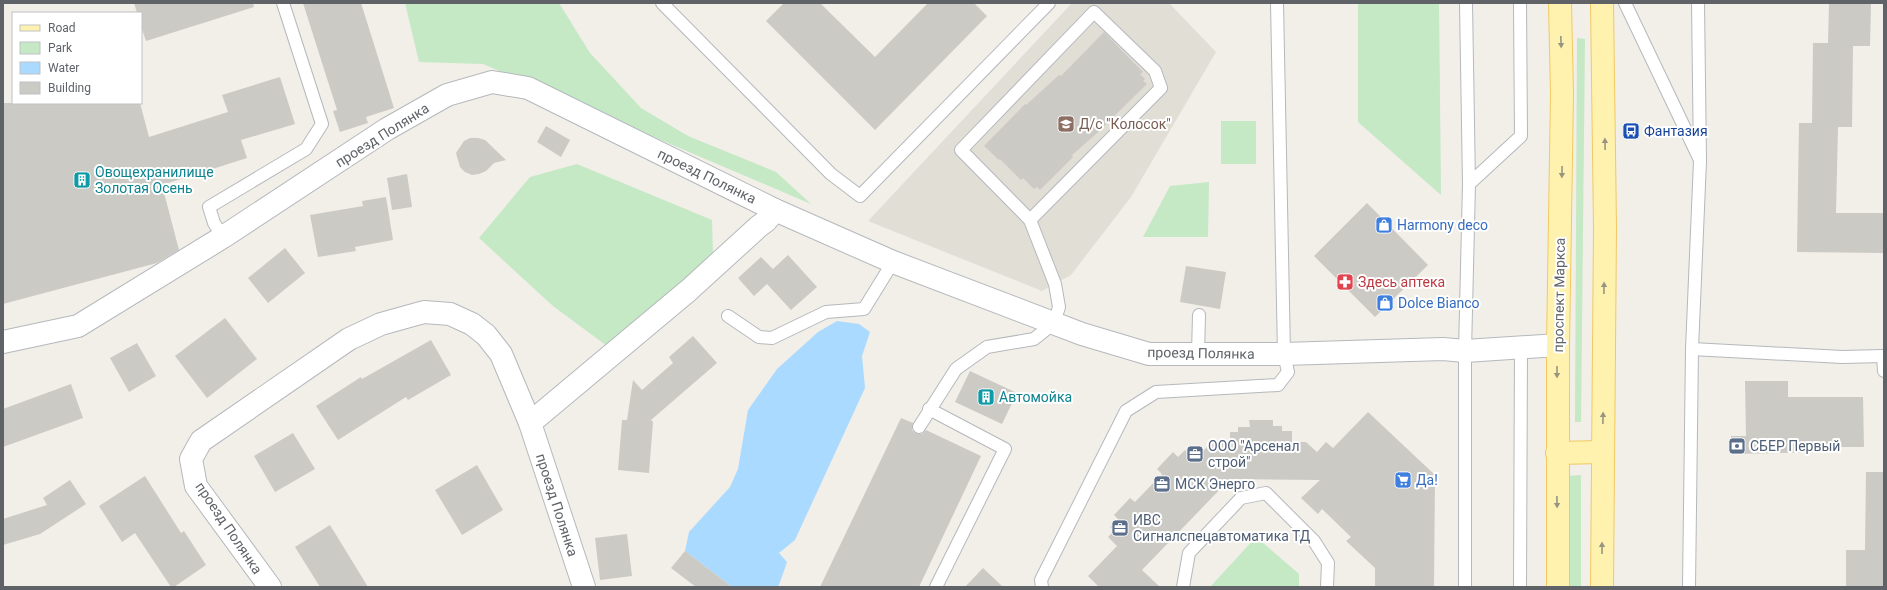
<svg xmlns="http://www.w3.org/2000/svg" width="1887" height="590" viewBox="0 0 1887 590" font-family="Roboto,sans-serif">
	<rect width="100%" height="100%" fill="#f1efe8"/>
	<!-- education -->
	<path fill="#e1ded6" d="M1072,3H1169L1216,52L1131,197L1071,275L1042,291L868,221Z"/>
	<!-- green -->
	<g fill="#c5e8c5">
		<path d="M405,3H559L590,53L641,108L688,136L776,172L811,204L483,64L419,62Z"/>
		<path d="M1358,3H1439L1441,195L1358,122Z"/>
		<path d="M1577,38L1585,39L1581,422H1575Z"/>
		<rect x="1221" y="121" width="35" height="43"/>
		<path d="M577,164L712,220L713,255L607,346L553,306L479,238L530,177Z"/>
		<path d="M1209,182L1208,237H1143L1170,186Z"/>
		<path d="M1581,475V587H1567V476Z"/>
		<path d="M1256,537L1299,574V587H1210Z"/>
	</g>
	<!-- water -->
	<path fill="#aadaff" d="M837,321L859,324L870,332L862,356L865,388L795,540L779,553L787,562L779,585L777,587H732L685,551L689,532L730,487L738,469L748,410L777,369L818,332Z"/>
	<!-- building -->
	<g fill="#cccac5">
		<path d="M134,3H253L254,7L146,41L141,26V13H137Z"/>
		<path d="M303,3H361L394,108L366,117L368,123L340,132L333,111L337,110Z"/>
		<path d="M784,3H820L875,57L928,3H974L987,16L875,130L766,21Z"/>
		<path d="M1829,3H1871L1870,46H1853L1852,127H1838L1836,213H1884V253L1797,252L1799,123H1812L1813,43H1828Z"/>
		<path d="M1104,32L1143,72L1140,74L1145,79L1143,81L1147,84L1096,134L1072,155L1073,157L1040,190L1037,187L1034,189L1023,178L1021,180L1000,159L999,160L984,146L1025,104L1026,105L1059,75L1061,76Z"/>
		<path d="M280,77L295,124L241,140L247,158L162,185L179,250L157,263L3,304V103H140L149,137L228,112L222,95Z"/>
		<path d="M546,126L570,140L561,157L537,142Z"/>
		<path d="M470,138H478L485,140L506,160L494,163L486,171L479,174L472,175L465,172L460,167L456,153L464,141Z"/>
		<path d="M407,174L412,207L392,210L387,178Z"/>
		<path d="M386,197L393,240L355,247L356,251L318,257L310,215L363,206L362,201Z"/>
		<path d="M1367,203L1428,265L1375,317L1314,256Z"/>
		<path d="M285,248L305,273L268,303L248,278Z"/>
		<path d="M788,255L817,287L791,310L767,284L754,296L738,278L761,257L773,269Z"/>
		<path d="M1186,266L1226,272L1220,309L1180,302Z"/>
		<path d="M225,318L257,359L207,398L175,356Z"/>
		<path d="M693,336L717,363L651,420L653,422L649,473L618,470L622,420H627L633,380L642,390L673,363L669,357Z"/>
		<path d="M431,340L451,375L408,400L406,397L338,440L316,406L361,377L362,379Z"/>
		<path d="M137,343L156,376L129,392L110,358Z"/>
		<path d="M970,371L1017,393L1002,424L955,402Z"/>
		<path d="M1745,381H1788V397H1863L1864,447H1823V452L1732,454L1731,436H1746Z"/>
		<path d="M71,384L83,418L3,447V409Z"/>
		<path d="M1368,412L1435,475L1434,587H1375V568L1346,541L1351,537L1322,509L1318,514L1301,498L1320,480L1230,479L1142,570L1160,587H1099L1088,576L1117,546L1108,537L1114,531L1110,527L1118,519L1114,515L1130,498L1135,502L1162,474L1157,469L1173,452L1178,457L1185,450L1188,454L1195,447L1201,453L1212,442H1230V432H1238V427H1250L1249,420H1273V426H1282V431H1292V442H1306L1317,452L1326,442L1333,448Z"/>
		<path d="M901,418L913,423L912,430L915,433L922,434L926,430L981,456L919,587H820Z"/>
		<path d="M293,433L315,469L275,492L254,456Z"/>
		<path d="M477,465L503,510L462,535L435,490Z"/>
		<path d="M1866,472H1884V587H1846V550H1865Z"/>
		<path d="M145,476L181,533L184,531L206,565L174,587H171L135,533L122,542L99,506Z"/>
		<path d="M70,480L86,504L40,534L3,545V519L47,505L43,498Z"/>
		<path d="M330,525L368,587H320L295,547Z"/>
		<path d="M627,534L632,576L600,580L595,538Z"/>
		<path d="M685,551L732,587H696L671,568Z"/>
		<path d="M983,568L1003,587H965Z"/>
	</g>
	<g fill="none" stroke-linecap="round" stroke-linejoin="round">
		<!-- service casing -->
		<g stroke="#b5b8bc" stroke-width="14">
			<g id="service">
				<path d="M662,3L831,174L860,196L1049,3"/>
				<path d="M1625,3L1699,158"/>
				<path d="M1469,184L1521,136L1520,3"/>
				<path d="M223,237L214,223L209,207L306,149L322,124L283,3"/>
				<path d="M728,316L759,337L772,338L826,312L864,309L893,262"/>
				<path d="M1692,349L1842,357L1883,356L1884,371"/>
				<path d="M1198,354L1199,315"/>
				<path d="M929,409L1005,449L936,587"/>
				<path d="M919,427L956,369L987,347L1034,339L1054,323L1059,307L1055,284L1030,220L1161,88L1155,71L1094,12L961,150L1030,220"/>
				<path d="M1042,587L1041,580L1126,411L1156,392L1278,385L1288,372L1284,354L1277,3"/>
				<path d="M1183,587L1189,553L1241,498L1266,493L1314,541L1328,563L1327,587"/>
				<path d="M1465,587V351L1469,184L1466,3"/>
				<path d="M1520,587L1521,347"/>
				<path d="M1689,587L1692,349L1700,161L1698,3"/>
			</g>
		</g>
		<!-- minor casing -->
		<g stroke="#b5b8bc" stroke-width="24">
			<g id="minor">
				<path d="M3,342L78,326L223,237L387,129L447,95L492,82L528,88L775,210L893,262L1082,334L1149,354H1284L1443,349L1465,351L1558,345"/>
				<path d="M530,423L689,290L758,227L766,221L775,210"/>
				<path d="M270,587L196,486L191,459L201,441L349,339L381,324L424,312L450,314L472,324L486,335L501,354L530,423L584,587"/>
			</g>
		</g>
		<!-- primary casing -->
		<g stroke="#f2c960" stroke-width="24">
			<g id="primary">
				<path d="M1602,3L1605,228L1602,587"/>
				<path d="M1557,453L1602,452"/>
				<path d="M1558,587V345L1562,94L1560,3"/>
			</g>
		</g>
		<!-- service -->
		<use href="#service" stroke="#fff" stroke-width="12"/>
		<!-- minor -->
		<use href="#minor" stroke="#fff" stroke-width="22"/>
		<!-- primary -->
		<use href="#primary" stroke="#fff2af" stroke-width="22"/>
	</g>
	<!-- one-way arrows -->
	<defs><path id="oneway-solid" d="M-6-.8H1V-3.2L6.5 0L1 3.2V.8H-6Z"/></defs>
	<g fill="#979581">
		<use href="#oneway-solid" transform="translate(1561 42) rotate(88)"/>
		<use href="#oneway-solid" transform="translate(1605 144) rotate(-91)"/>
		<use href="#oneway-solid" transform="translate(1562 172) rotate(91)"/>
		<use href="#oneway-solid" transform="translate(1604 288) rotate(-89)"/>
		<use href="#oneway-solid" transform="translate(1557 372) rotate(90)"/>
		<use href="#oneway-solid" transform="translate(1603 418) rotate(-89)"/>
		<use href="#oneway-solid" transform="translate(1557 502) rotate(89)"/>
		<use href="#oneway-solid" transform="translate(1602 548) rotate(-90)"/>
	</g>
	<!-- icons -->
	<defs>
		<g id="school-square" transform="scale(0.9)"><rect x="-9" y="-9" width="18" height="18" rx="4" fill="#8d6e63" stroke="#fff"/><path d="M0-5L7-2L0 1L-7-2ZM-4 1L0 2.5L4 1V4Q0 6-4 4Z" fill="#fff"/></g>
		<g id="bus-square" transform="scale(0.9)"><rect x="-9" y="-9" width="18" height="18" rx="4" fill="#1a4fb4" stroke="#fff"/><path d="M-5-6H5V4H4V6H2V4H-2V6H-4V4H-5ZM-3.5-4V0h7V-4ZM-3.5 1.2v1.5H-2V1.2ZM2 1.2v1.5H3.5V1.2Z" fill="#fff"/></g>
		<g id="building-square" transform="scale(0.9)"><rect x="-9" y="-9" width="18" height="18" rx="4" fill="#0f9aa8" stroke="#fff"/><path d="M-4-6H4V6H1V3H-1V6H-4ZM-2.5-4.3h1.7v1.8h-1.7ZM.8-4.3h1.7v1.8H.8ZM-2.5-1h1.7V.8h-1.7ZM.8-1h1.7V.8H.8Z" fill="#fff"/></g>
		<g id="shop-square" transform="scale(0.9)"><rect x="-9" y="-9" width="18" height="18" rx="4" fill="#3f7fe0" stroke="#fff"/><path d="M-5-2.5h2.3a2.7 3.5 0 0 1 5.4 0H5L5.5 6h-11ZM-1.5-2.5h3a1.5 2.3 0 0 0-3 0Z" fill="#fff"/></g>
		<g id="pharmacy-square" transform="scale(0.9)"><rect x="-9" y="-9" width="18" height="18" rx="4" fill="#e0444e" stroke="#fff"/><path d="M-2-6h4v4h4v4h-4v4h-4v-4h-4v-4h4Z" fill="#fff"/></g>
		<g id="bank-square" transform="scale(0.9)"><rect x="-9" y="-9" width="18" height="18" rx="4" fill="#5c6f8a" stroke="#fff"/><path d="M-6-4H6V4H-6ZM0-2.3a2.3 2.3 0 1 0 0 4.6a2.3 2.3 0 1 0 0-4.6Z" fill="#fff"/></g>
		<g id="office-square" transform="scale(0.9)"><rect x="-9" y="-9" width="18" height="18" rx="4" fill="#5c6f8a" stroke="#fff"/><path d="M-6-3h4V-5.5h4V-3h4V5H-6ZM-1-4.5V-3h2v-1.5ZM-6 0V1H6V0Z" fill="#fff"/></g>
		<g id="supermarket-square" transform="scale(0.9)"><rect x="-9" y="-9" width="18" height="18" rx="4" fill="#3f7fe0" stroke="#fff"/><path d="M-6-5.5h2.5l.6 2H6L4.5 2H-2.5L-4.4-4H-6ZM-1.5 3.2a1.3 1.3 0 1 0 .1 0ZM3 3.2a1.3 1.3 0 1 0 .1 0Z" fill="#fff"/></g>
	</defs>
	<g fill-rule="evenodd">
		<use href="#school-square" x="1066" y="124"/>
		<use href="#bus-square" x="1631" y="131"/>
		<use href="#building-square" x="82" y="180"/>
		<use href="#shop-square" x="1384" y="225"/>
		<use href="#pharmacy-square" x="1345" y="282"/>
		<use href="#shop-square" x="1385" y="303"/>
		<use href="#building-square" x="986" y="397"/>
		<use href="#bank-square" x="1737" y="446"/>
		<use href="#office-square" x="1195" y="454"/>
		<use href="#supermarket-square" x="1403" y="480"/>
		<use href="#office-square" x="1162" y="484"/>
		<use href="#office-square" x="1120" y="528"/>
	</g>
	<g text-anchor="middle" stroke-width="4" stroke-linejoin="round" paint-order="stroke">
		<!-- education labels -->
		<g font-size="14" fill="#785e54" stroke="#fff" text-anchor="start">
			<text x="1079" y="129">Д/с "Колосок"</text>
		</g>
		<!-- transit labels -->
		<g font-size="14" fill="#164399" stroke="#fff" text-anchor="start">
			<text x="1644" y="136">Фантазия</text>
		</g>
		<!-- street labels -->
		<g font-size="14" fill="#5f6368" stroke="#fff">
			<text transform="translate(382 135) rotate(-32)" y="5">проезд Полянка</text>
			<text transform="translate(707 176) rotate(26)" y="5">проезд Полянка</text>
			<text transform="translate(1559 295) rotate(-89)" y="5">проспект Маркса</text>
			<text transform="translate(1201 353) rotate(1)" y="5">проезд Полянка</text>
			<text transform="translate(557 505) rotate(72)" y="5">проезд Полянка</text>
			<text transform="translate(229 528) rotate(56)" y="5">проезд Полянка</text>
		</g>
		<!-- culture labels -->
		<g font-size="14" fill="#0d838f" stroke="#fff" text-anchor="start">
			<text x="95" y="177">Овощехранилище<tspan x="95" dy="16">Золотая Осень</tspan></text>
			<text x="999" y="402">Автомойка</text>
		</g>
		<!-- shop labels -->
		<g font-size="14" fill="#366cbe" stroke="#fff" text-anchor="start">
			<text x="1397" y="230">Harmony deco</text>
			<text x="1398" y="308">Dolce Bianco</text>
			<text x="1416" y="485">Да!</text>
		</g>
		<!-- health labels -->
		<g font-size="14" fill="#be3a42" stroke="#fff" text-anchor="start">
			<text x="1358" y="287">Здесь аптека</text>
		</g>
		<!-- service labels -->
		<g font-size="14" fill="#4e5e75" stroke="#fff" text-anchor="start">
			<text x="1208" y="451">ООО "Арсенал<tspan x="1208" dy="16">строй"</tspan></text>
			<text x="1750" y="451">СБЕР Первый</text>
			<text x="1175" y="489">МСК Энерго</text>
			<text x="1133" y="525">ИВС<tspan x="1133" dy="16">Сигналспецавтоматика ТД</tspan></text>
		</g>
	</g>
	<!-- border -->
	<rect width="1887" height="590" fill="none" stroke="#5f6368" stroke-width="8"/>
	<!-- legend -->
	<rect x="12" y="12" width="130" height="92" fill="#ffffff" stroke="#bfc1c3"/>
	<rect x="20" y="25" width="20" height="6" fill="#fff2af" stroke="#bfc1c3"/>
	<text x="48" y="32" font-size="12" fill="#5f6368">Road</text>
	<rect x="20" y="42" width="20" height="12" fill="#c5e8c5" stroke="#bfc1c3"/>
	<text x="48" y="52" font-size="12" fill="#5f6368">Park</text>
	<rect x="20" y="62" width="20" height="12" fill="#aadaff" stroke="#bfc1c3"/>
	<text x="48" y="72" font-size="12" fill="#5f6368">Water</text>
	<rect x="20" y="82" width="20" height="12" fill="#cccac5" stroke="#bfc1c3"/>
	<text x="48" y="92" font-size="12" fill="#5f6368">Building</text>
</svg>
